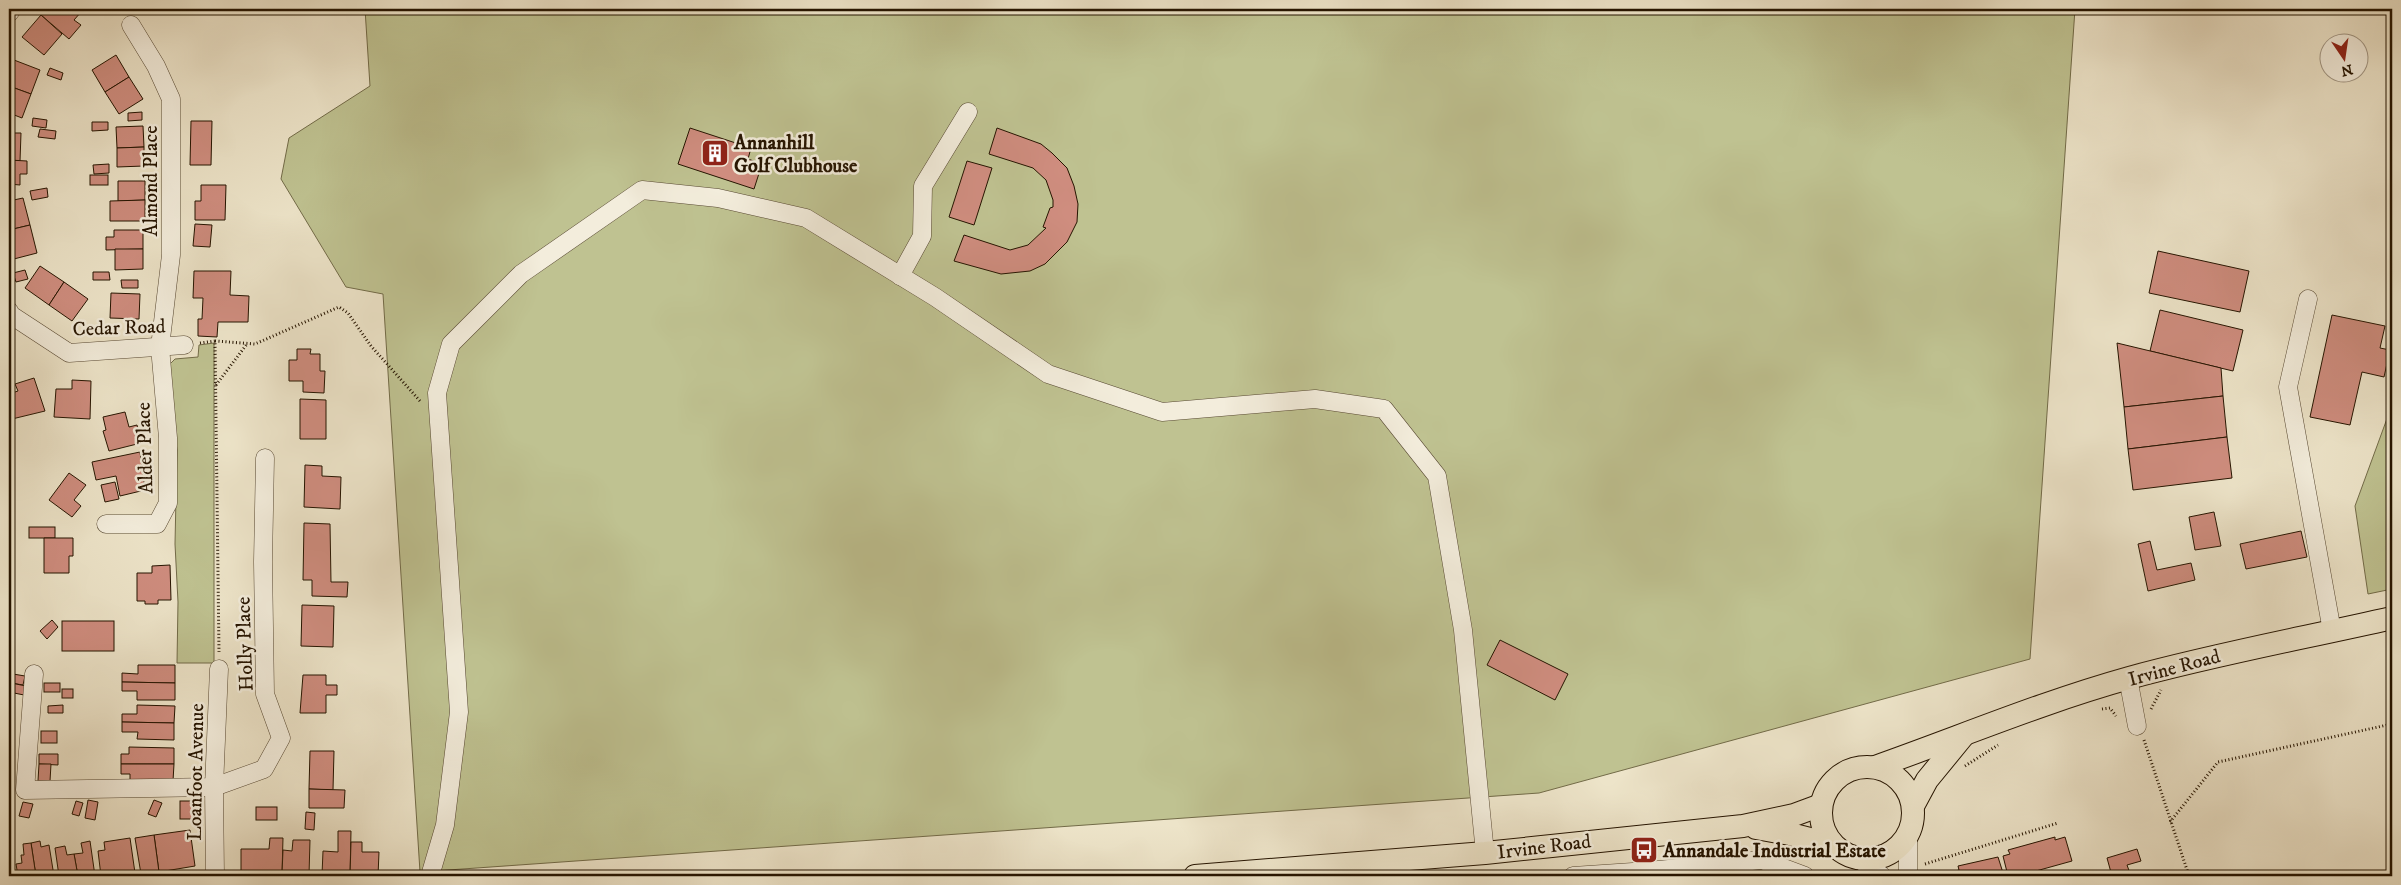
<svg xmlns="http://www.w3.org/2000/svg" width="2401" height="885" viewBox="0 0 2401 885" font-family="'IM FELL DW Pica',serif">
	<rect width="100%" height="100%" fill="#ede4c9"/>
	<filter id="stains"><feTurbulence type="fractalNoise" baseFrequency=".004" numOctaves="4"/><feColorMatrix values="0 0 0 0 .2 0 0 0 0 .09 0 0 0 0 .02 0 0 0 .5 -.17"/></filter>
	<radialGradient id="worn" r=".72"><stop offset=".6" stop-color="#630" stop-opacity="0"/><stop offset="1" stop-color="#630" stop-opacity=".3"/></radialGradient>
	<!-- green -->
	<g fill="#bfc291" stroke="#726b48">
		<path d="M365,9H2075L2030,659L1539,793L420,872L383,294L346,287L281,179L289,138L370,86Z"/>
		<path d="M214,343V663H177L178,602L175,544L177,450L166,368L175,359L198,357L199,345Z"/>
		<path d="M2392,405V589L2368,594L2355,506Z"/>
	</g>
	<!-- building -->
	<g fill="#cf8d7f" stroke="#251400">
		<path d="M46,9H78L81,12L74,20L81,25L69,39L41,15Z"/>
		<path d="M41,15L62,34L44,55L22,37Z"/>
		<path d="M116,55L129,77L105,92L92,70Z"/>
		<path d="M14,60L40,70L31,94L9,86V75Z"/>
		<path d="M50,68L63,73L61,80L47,75Z"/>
		<path d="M129,77L143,99L119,114L105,92Z"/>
		<path d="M9,86L31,94L22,118L9,113Z"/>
		<path d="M142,112V120L128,121V113Z"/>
		<path d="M33,118L47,120L46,128L32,126Z"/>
		<path d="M191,121H212L211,165H190Z"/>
		<path d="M92,122H108V130L92,131Z"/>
		<path d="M143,126L144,147L117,148L116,127Z"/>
		<path d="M690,128L751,148L748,159L762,164L754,189L678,164Z"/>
		<path d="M997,128L1041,144L1052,153L1067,168L1074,186L1078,204L1077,222L1067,242L1045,264L1030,271L1001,274L954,261L964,235L1010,250L1028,245L1046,228L1043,227L1050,208L1053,207V200L1046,180L1033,168L989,154Z"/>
		<path d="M40,129L56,131L55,139L38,137Z"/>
		<path d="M9,133H21L20,161L9,160Z"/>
		<path d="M144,147V166L117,167V148Z"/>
		<path d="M9,160L27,161V174H20V185L9,184Z"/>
		<path d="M967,161L992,168L974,225L949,217Z"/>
		<path d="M109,164V173L94,174L93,165Z"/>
		<rect x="90" y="175" width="18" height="10"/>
		<path d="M118,181H145V200L118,201Z"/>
		<path d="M201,185H226L225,220H195V201H201Z"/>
		<path d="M47,188L48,197L32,200L30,191Z"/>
		<path d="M23,198L30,225L9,230V201Z"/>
		<path d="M145,200V221H110V201Z"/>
		<path d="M195,224L212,225L210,247L193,246Z"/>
		<path d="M30,225L37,253L10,260L9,230Z"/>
		<path d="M114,230H143V249L106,250V237H114Z"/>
		<path d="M115,249H143V269L115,270Z"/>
		<path d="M2158,251L2249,271L2240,312L2149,293Z"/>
		<path d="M40,266L64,282L49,305L25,288Z"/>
		<path d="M25,270L28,279L16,282L13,273Z"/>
		<path d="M194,271H231L230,295L249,296L248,322H218L217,337L198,336V319H202L203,298H193Z"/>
		<path d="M93,272H109L110,280H93Z"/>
		<path d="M121,280H138V288H122Z"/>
		<path d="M64,282L88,299L72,321L49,305Z"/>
		<path d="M111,293L140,294L139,319L110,318Z"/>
		<path d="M2160,310L2243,330L2233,371L2150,351Z"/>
		<path d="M2332,315L2385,326L2380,348L2390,350L2384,377L2362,372L2350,425L2310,417Z"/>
		<path d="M2117,343L2221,368L2223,396L2124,407Z"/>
		<path d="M297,349H311L310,354H320V371H325L324,393L303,392V381H289V360H297Z"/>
		<path d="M34,378L45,411L12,419L9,408V394L18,391L15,384Z"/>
		<path d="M72,380L91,381L90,419L54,417L56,389H72Z"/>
		<path d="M2223,396L2227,437L2128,449L2124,407Z"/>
		<path d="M300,399L326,400V439H300Z"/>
		<path d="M125,412L129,427L137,425L141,443L109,451L103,431L106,430L103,417Z"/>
		<path d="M2227,437L2232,478L2133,490L2128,449Z"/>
		<path d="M140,452L145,490L120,496L116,476L96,480L92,462Z"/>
		<path d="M305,465L322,466V476L341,477L340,509L304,507Z"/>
		<path d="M69,473L86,485L74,500L81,506L72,517L49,500Z"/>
		<path d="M115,482L119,499L105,502L101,485Z"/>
		<path d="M2214,512L2221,546L2195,550L2189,517Z"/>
		<path d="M304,523L330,524L331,582H348L347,597L312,596V580H303Z"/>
		<rect x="29" y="527" width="26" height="11"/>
		<path d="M2301,531L2307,557L2246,569L2240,544Z"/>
		<path d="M44,538H73V556H69V573H44Z"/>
		<path d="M2150,541L2157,570L2191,563L2195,580L2148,591L2138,544Z"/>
		<path d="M170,565L171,600H158V604H145V601H137V573H152V566Z"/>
		<path d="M302,605L334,606L333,647L301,646Z"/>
		<path d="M52,620L58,627L47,639L40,631Z"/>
		<rect x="62" y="621" width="52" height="30"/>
		<path d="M1500,640L1568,674L1555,700L1487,665Z"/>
		<path d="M138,665H175V683L122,682V673L138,674Z"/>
		<path d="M13,674L25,676L23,685L11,683Z"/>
		<path d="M303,675H326V685H337V695H326V713H300Z"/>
		<path d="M122,682L175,683V700H137V691H122Z"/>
		<path d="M11,683L26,686L24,695L9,692Z"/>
		<rect x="44" y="683" width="16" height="9"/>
		<rect x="62" y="689" width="11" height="9"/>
		<path d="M63,705V713H48V706Z"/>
		<path d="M137,705L175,706L174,723L122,722V714H137Z"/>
		<path d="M122,722L174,723V740L137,739L138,732H122Z"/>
		<rect x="41" y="731" width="16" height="12"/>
		<path d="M129,747L174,748V764H121V754H129Z"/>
		<path d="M310,751H334L333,790L309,789Z"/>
		<path d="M39,754H58V765L39,764Z"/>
		<path d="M39,764H51L50,781H38Z"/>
		<path d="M121,764H174L173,781H130V774H121Z"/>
		<path d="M309,789L345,790L344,808H309Z"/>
		<path d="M88,800L98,802L95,820L85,818Z"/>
		<path d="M154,800L162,803L156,817L148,814Z"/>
		<path d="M76,801L83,803L79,816L72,814Z"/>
		<rect x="180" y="801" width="16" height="18"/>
		<path d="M23,802L33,804L29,818L19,816Z"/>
		<rect x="256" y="807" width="21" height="13"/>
		<path d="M306,812L315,813L314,830L305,829Z"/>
		<path d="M190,830L195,866L159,872L154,835Z"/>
		<path d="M338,831H351L350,876L322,875L323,851L338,852Z"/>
		<path d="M154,835L159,872L141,874L135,838Z"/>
		<path d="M2055,837V840L2065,837L2072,861L2018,876H2008L2003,856L2010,854L2008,850Z"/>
		<path d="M130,838L135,873L101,876L98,851L105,850L104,842Z"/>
		<path d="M270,838H283L282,874H241V849H269Z"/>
		<path d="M293,840H310L309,875L282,874L283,850L292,851Z"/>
		<path d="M40,841L41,847L49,845L54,876H36L31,843Z"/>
		<path d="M90,841L95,876H78L74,854L83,853L81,843Z"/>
		<path d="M351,842H362V852H379L378,876H350Z"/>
		<path d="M31,843L36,876H18L16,864L22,863L21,855H24L23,844Z"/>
		<path d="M65,846L67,855L74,854L78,876H59L55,848Z"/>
		<path d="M2137,849L2141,861L2127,865L2131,876H2112L2107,858Z"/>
		<path d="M1998,857L2004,876H1937L1959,870L1958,866Z"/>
	</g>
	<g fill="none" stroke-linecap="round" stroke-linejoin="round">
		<!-- minor casing -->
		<g stroke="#574832" stroke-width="19">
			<g id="minor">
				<path d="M9,13L12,9"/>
				<path d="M900,276L922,236L923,186L968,112"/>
				<path d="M2308,299L2288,387L2332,631"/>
				<path d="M9,311L11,315L69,353L184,345"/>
				<path d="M106,524H157L168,503V438L160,347L171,255V99L156,66L131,25"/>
				<path d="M34,674L25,790L214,787L264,769L281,738L265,694L263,562L265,458"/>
				<path d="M2128,678L2137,726"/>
				<path d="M1908,835V876"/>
				<path d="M1858,858L1882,876"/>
				<path d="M215,876L214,787L219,669"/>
				<path d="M430,876L445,825L459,712L437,393L451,344L521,274L642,190L718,198L806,218L935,297L1048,374L1162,412L1315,399L1384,409L1437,476L1463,630L1485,853"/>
				<path d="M1573,876L1648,871L1762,860L1805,876"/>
			</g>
		</g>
		<!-- major casing -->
		<g stroke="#251400" stroke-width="24">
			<g id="major">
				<circle cx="1867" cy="813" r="46"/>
				<path d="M1875,767C1960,737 2043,702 2129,678C2216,654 2304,638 2392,618"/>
				<path d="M1913,806L1927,780L1963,736"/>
				<path d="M1756,828L1790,834L1833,845"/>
				<path d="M1195,876L1485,853L1743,826L1794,815L1821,805"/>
			</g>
		</g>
		<!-- path -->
		<g stroke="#251400" stroke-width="3" stroke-dasharray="1 2.5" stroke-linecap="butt">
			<path d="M215,341L255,344L339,307L348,313L371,346L420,401"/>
			<path d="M200,343L215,341L219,652"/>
			<path d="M216,385L247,344"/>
			<path d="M2102,709L2110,708L2116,716"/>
			<path d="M2151,709L2161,690"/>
			<path d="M2144,740L2189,876"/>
			<path d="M1965,766L1998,745"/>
			<path d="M2170,822L2218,762L2392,724"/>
			<path d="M1925,864L2058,823"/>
		</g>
		<!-- minor -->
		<use href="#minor" stroke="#f3eddc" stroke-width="18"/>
		<!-- major -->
		<use href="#major" stroke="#ede4c9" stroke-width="22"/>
	</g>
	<!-- icons -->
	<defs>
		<g id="building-square" transform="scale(1.4375)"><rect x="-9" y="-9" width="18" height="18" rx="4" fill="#8f2418" stroke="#f3eddc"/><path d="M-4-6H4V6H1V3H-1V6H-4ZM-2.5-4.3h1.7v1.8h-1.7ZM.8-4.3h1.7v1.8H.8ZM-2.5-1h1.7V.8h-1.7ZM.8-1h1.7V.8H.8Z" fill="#fff"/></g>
		<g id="bus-square" transform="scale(1.4375)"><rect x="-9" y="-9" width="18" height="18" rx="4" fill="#8f2418" stroke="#f3eddc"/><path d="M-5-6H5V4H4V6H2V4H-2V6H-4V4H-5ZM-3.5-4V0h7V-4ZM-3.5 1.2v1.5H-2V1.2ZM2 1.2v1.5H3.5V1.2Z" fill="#fff"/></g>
	</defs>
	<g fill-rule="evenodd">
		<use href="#building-square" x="715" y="153"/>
		<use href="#bus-square" x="1644" y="850"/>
	</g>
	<g text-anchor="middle" stroke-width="5" stroke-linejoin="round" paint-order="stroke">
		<!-- poi labels -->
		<g font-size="20" font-weight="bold" fill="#251400" stroke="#f3eddc" text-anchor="start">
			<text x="734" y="149">Annanhill<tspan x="734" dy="23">Golf Clubhouse</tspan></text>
			<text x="1663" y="857">Annandale Industrial Estate</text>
		</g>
		<!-- street labels -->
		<g font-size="20" fill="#251400" stroke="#f3eddc">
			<text transform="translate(150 181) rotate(-90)" y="7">Almond Place</text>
			<text transform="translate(119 327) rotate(-2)" y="7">Cedar Road</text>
			<text transform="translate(144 448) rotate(-92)" y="7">Alder Place</text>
			<text transform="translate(244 644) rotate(-92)" y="7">Holly Place</text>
			<text transform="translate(2174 667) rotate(-15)" y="7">Irvine Road</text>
			<text transform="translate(195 772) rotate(-89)" y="7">Loanfoot Avenue</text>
			<text transform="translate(1544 846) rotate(-7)" y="7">Irvine Road</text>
		</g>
	</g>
	<!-- margin -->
	<rect width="2401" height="885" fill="none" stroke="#ede4c9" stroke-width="30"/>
	<rect x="10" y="10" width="2381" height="865" fill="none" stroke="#251400" stroke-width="2.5"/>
	<rect x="15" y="15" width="2371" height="855" fill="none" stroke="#251400"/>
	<!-- north arrow -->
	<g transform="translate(2344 58) rotate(167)"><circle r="24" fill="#f3eddc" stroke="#a19684"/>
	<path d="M0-4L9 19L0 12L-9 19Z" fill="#8f2418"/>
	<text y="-8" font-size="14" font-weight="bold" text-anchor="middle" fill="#251400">N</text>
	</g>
	<rect width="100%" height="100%" filter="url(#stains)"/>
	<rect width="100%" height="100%" fill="url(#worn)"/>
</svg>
